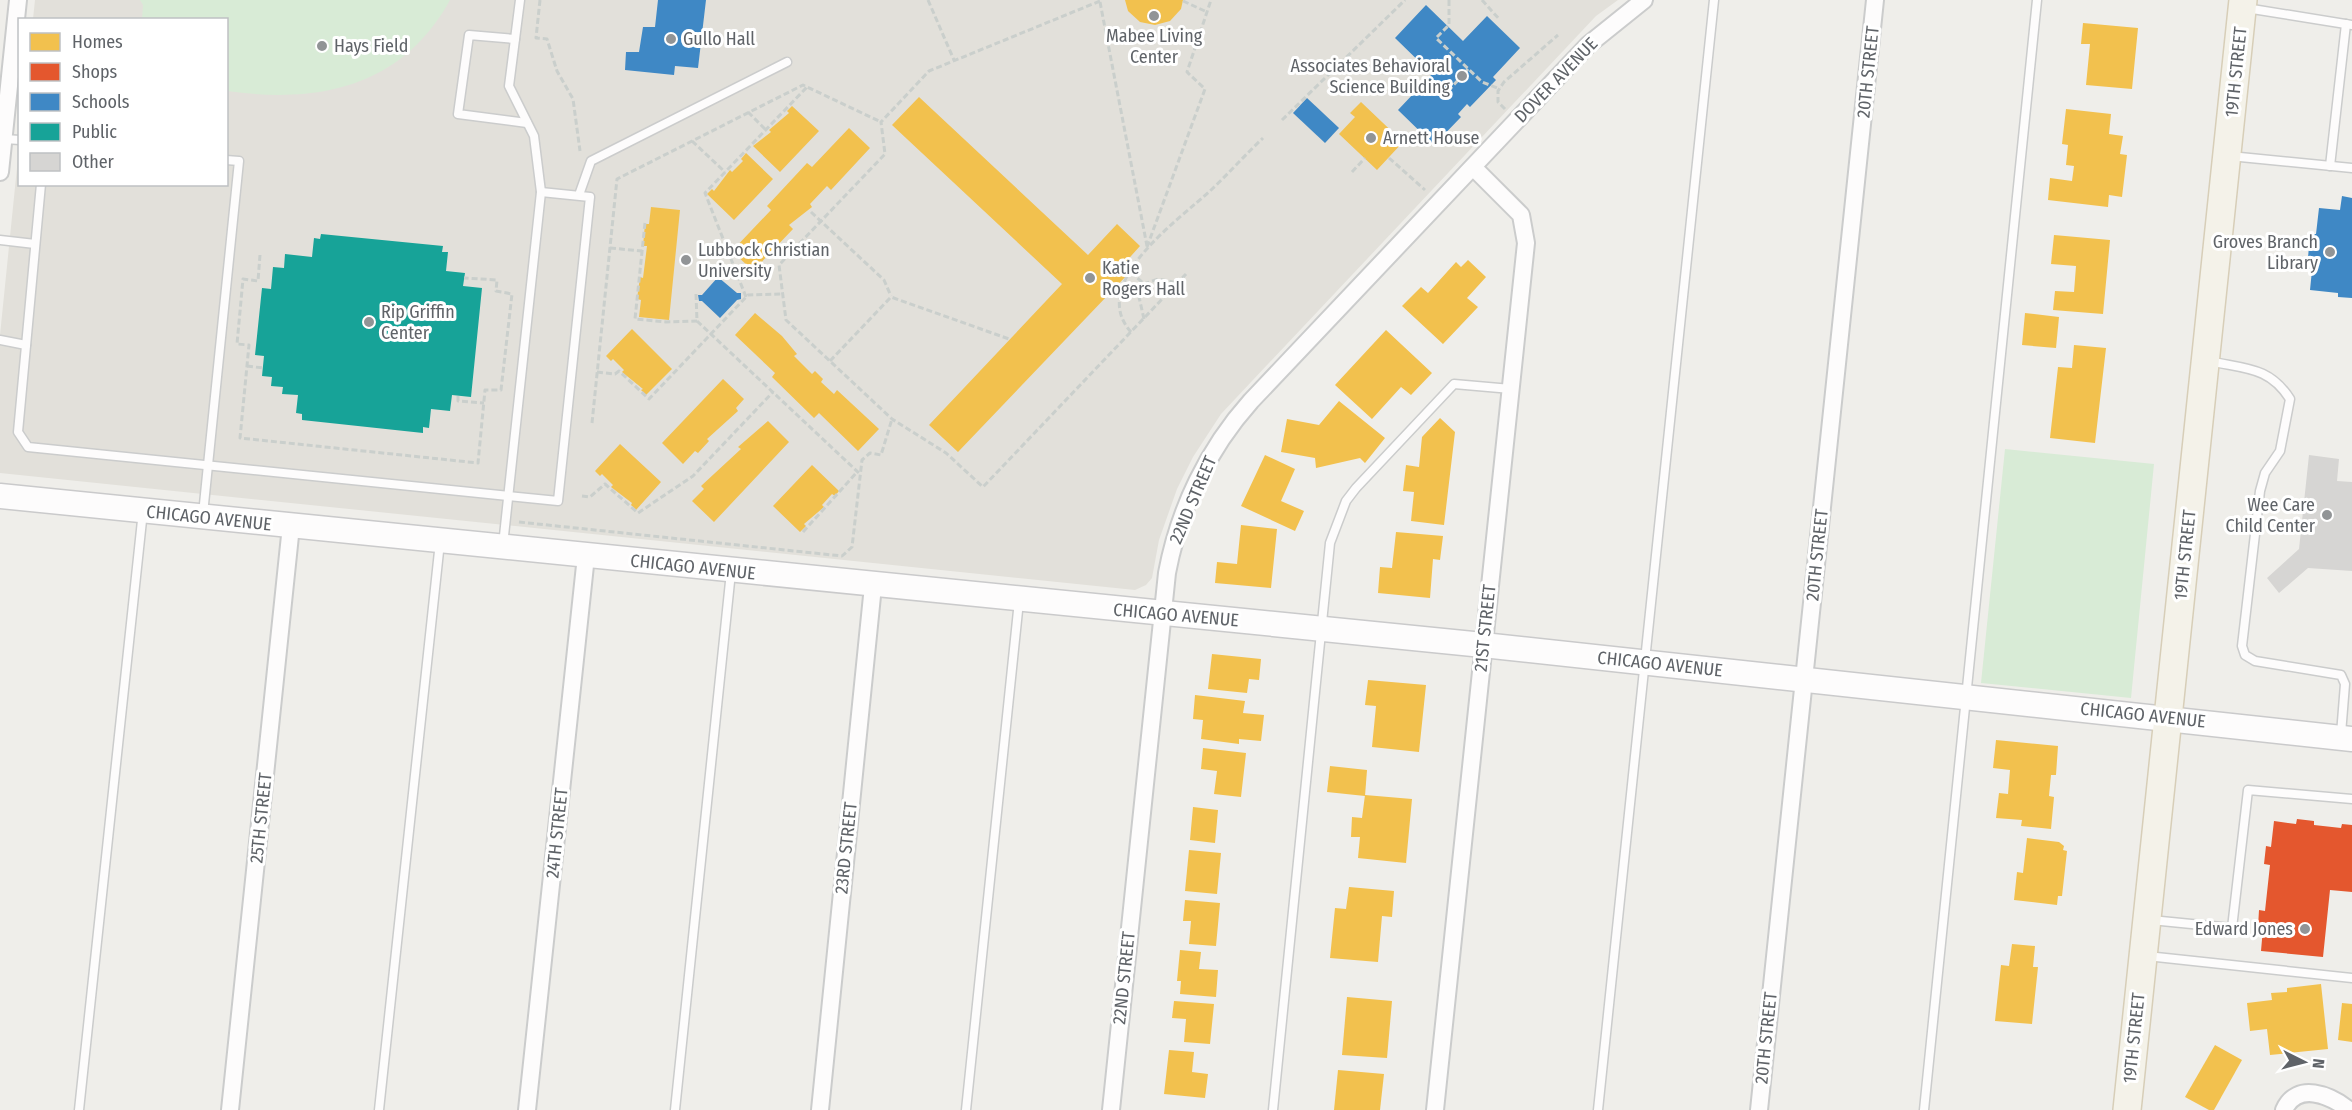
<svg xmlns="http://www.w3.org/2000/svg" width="2352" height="1110" viewBox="0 0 2352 1110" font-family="'Fira Sans Condensed',sans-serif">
	<rect width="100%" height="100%" fill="#efeeea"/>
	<!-- education -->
	<path fill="#e2e0da" d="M35,0H1618L1596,16L1221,414L1193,457L1177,489L1159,540L1152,578L1146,585L1135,590L0,473V335L19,148L20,184H226V20L33,19Z"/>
	<!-- green -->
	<g fill="#d8ebd6">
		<path d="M140,0H450C402,87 319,104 227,91L226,20L142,19L143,5Z"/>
		<path d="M2005,449L2154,464L2131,698L1981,683Z"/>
	</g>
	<!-- homes -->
	<g fill="#f2c14e">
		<path d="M1125,0H1183L1181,9L1170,21L1155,25L1140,22L1128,11Z"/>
		<path d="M2083,23L2138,28L2132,89L2086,85L2090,44H2081Z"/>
		<path d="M919,97L1088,255L1117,224L1140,246L1123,265L1130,272L958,452L929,425L1062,284L892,125Z"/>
		<path d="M1361,102L1403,142L1377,170L1339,134L1355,117L1350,113Z"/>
		<path d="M792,106L819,131L780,172L753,146L771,132L769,130L789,113L787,111Z"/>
		<path d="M2066,109L2111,114L2109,134L2123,136L2120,154L2127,155L2122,197L2109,195L2108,207L2048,200L2050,178L2072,181L2074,166L2066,165L2068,145L2062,144Z"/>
		<path d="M849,128L870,148L831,190L827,186L810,204L812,207L789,225L793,229L753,271L732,251L771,210L767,206L807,163L812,167Z"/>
		<path d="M746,153L773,179L734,220L707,194L712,189L714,191L730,170L732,172L743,161L741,159Z"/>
		<path d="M651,207L680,210L669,320L639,317L641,300L637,299L640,277L643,278L647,246H643L645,224H649Z"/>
		<path d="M2054,235L2110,240L2103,314L2053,310L2055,291L2074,292L2076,266L2051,264Z"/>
		<path d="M1468,260L1486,277L1467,298L1478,307L1443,344L1402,306L1421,287L1428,293L1456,262L1461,267Z"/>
		<path d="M755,313L782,336L797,354L794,356L812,374L815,371L823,379L821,382L834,394L837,390L879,429L858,451L819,413L814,418L772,377L775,373L735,335Z"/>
		<path d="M2025,313L2059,317L2056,348L2022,345Z"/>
		<path d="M632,329L672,369L646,395L641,390L643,389L622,372L624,370L613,359L611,361L606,356Z"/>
		<path d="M1386,330L1432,373L1411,395L1401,387L1372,419L1335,385Z"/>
		<path d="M2074,345L2106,348L2095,443L2050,438L2058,367L2072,368Z"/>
		<path d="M723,379L744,399L736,408L738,411L707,439L709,441L698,453L695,451L683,464L662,443Z"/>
		<path d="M1339,401L1385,438L1365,463L1360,458L1316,468L1315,458L1281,452L1287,419L1319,425Z"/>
		<path d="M1440,418L1455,432L1444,525L1411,521L1414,492L1403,491L1406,465L1419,467L1422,437Z"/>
		<path d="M768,421L789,442L714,522L692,501L704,489L701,486L741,449L738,447Z"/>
		<path d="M620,444L661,482L636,510L631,505L632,503L611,487L613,485L602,474L600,476L595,471Z"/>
		<path d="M1265,455L1295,469L1281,501L1304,511L1295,531L1241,506Z"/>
		<path d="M812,465L839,491L835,496L832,494L822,505L824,507L804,524L806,526L800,532L773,506Z"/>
		<path d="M1241,525L1277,529L1271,588L1215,583L1217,562L1237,564Z"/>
		<path d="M1396,532L1443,536L1440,560L1433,559L1430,598L1378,593L1380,567L1392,568Z"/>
		<path d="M1212,654L1261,659L1259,680L1249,679L1247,693L1208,689Z"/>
		<path d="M1368,680L1426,685L1419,752L1372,747L1376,706L1365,705Z"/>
		<path d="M1195,695L1245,701L1243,713L1264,715L1261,741L1239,739V744L1201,739L1203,720L1193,719Z"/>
		<path d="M1996,740L2058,746L2056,775H2051L2049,796L2054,797L2051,829L2021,826L2022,820L1996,818L1999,793L2008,794L2010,770L1993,768Z"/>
		<path d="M1203,748L1246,753L1241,797L1214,794L1217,771L1201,769Z"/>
		<path d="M1330,766L1367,770L1365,796L1327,792Z"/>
		<path d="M1365,795L1412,799L1406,863L1358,858L1360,837H1351L1352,817L1362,818Z"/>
		<path d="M1193,807L1218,810L1215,843L1190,840Z"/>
		<path d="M2027,838L2059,842L2064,846L2063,850L2067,851L2062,896H2058L2057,905L2014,900L2017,872L2023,873Z"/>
		<path d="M1189,850L1221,853L1217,894L1185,891Z"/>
		<path d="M1349,887L1394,891L1392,917L1382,916L1378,962L1330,958L1335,908L1346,909Z"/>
		<path d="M1185,900L1220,903L1216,946L1189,944L1191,921H1183Z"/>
		<path d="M2012,944L2035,946L2033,967H2038L2032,1024L1995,1021L2001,965L2009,966Z"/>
		<path d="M1180,950L1201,952L1199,969L1218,970L1216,997L1180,994L1181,981H1177Z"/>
		<path d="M2321,984L2328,1049L2270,1055L2267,1029L2250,1031L2247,1003L2272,1000L2271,993L2287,992V988Z"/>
		<path d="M1347,997L1392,1001L1387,1058L1342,1055Z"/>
		<path d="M1174,1001L1214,1004L1210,1044L1184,1042L1186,1019L1172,1018Z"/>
		<path d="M2342,1003L2352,1004V1042L2338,1040Z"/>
		<path d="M2215,1045L2242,1060L2214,1110H2209L2185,1097Z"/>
		<path d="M1169,1050L1194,1052L1192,1072L1208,1074L1205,1098L1164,1094Z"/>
		<path d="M1338,1070L1384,1074L1380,1110H1334Z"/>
	</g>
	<!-- shops -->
	<path fill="#e4572e" d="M2297,819L2314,821V825L2341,828L2342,824L2352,825V892L2330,890L2323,957L2261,951L2263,928L2258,927L2259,910L2265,911L2270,865L2264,864L2266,846L2271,847L2274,821L2296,824Z"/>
	<!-- schools -->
	<g fill="#3f88c5">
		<path d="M658,0H706L698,68L675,66L674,75L625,70L626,52H639L643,27H655Z"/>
		<path d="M1426,5L1463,41L1487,16L1520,48L1493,77L1496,80L1470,107L1467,104L1458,114L1461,117L1434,145L1398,110L1432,74L1395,38Z"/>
		<path d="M1307,98L1339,128L1325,143L1293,113Z"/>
		<path d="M2342,196L2352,198V298L2338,297V293L2310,290L2312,270H2307L2310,234H2316L2319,208L2340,210Z"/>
		<path d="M718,277L737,293H741V299L737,300L720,318L702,301H699L698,295H702Z"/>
	</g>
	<!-- public -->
	<path fill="#17a398" d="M321,234L443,246L442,252H448L446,271L465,273L463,286L482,288L471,397L452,395L450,411L431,409L429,428L423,427V433L302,420V414L296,413L298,395L282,394L283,387L271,386L272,377L262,376L264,356L255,355L262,288L271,289L273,267L284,268L285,254L312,257L314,238L320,239Z"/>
	<!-- building -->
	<path fill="#d6d5d3" d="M2309,455L2339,459L2337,481L2352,482V571L2308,568L2279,593L2267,578L2299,549Z"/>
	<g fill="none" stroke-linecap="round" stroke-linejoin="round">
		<!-- lane casing -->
		<g stroke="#cbcccc" stroke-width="11">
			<g id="lane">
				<path d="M2246,8L2352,25"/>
				<path d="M515,39L469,35L458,114L527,123"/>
				<path d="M4,139L20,140"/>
				<path d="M2230,156L2352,168"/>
				<path d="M2330,166L2346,24"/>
				<path d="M41,184L18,432L28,447L558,501L590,197L541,192"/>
				<path d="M579,195L591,161L787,62"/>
				<path d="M0,240L35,244"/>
				<path d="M0,340L26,345"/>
				<path d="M2209,361C2244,369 2269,366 2290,399L2280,451L2265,473L2260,491L2242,646L2245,655L2255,661L2341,675L2345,684L2341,734"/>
				<path d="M203,514L239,161L226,160"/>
				<path d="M503,545L541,192L534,136L509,86L520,0"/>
				<path d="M2151,920L2232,928L2248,790L2352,799"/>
				<path d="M2147,956L2352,978"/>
				<path d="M79,1110L143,511"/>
				<path d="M379,1110L440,542"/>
				<path d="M675,1110L731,572"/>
				<path d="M966,1110L1019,601"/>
				<path d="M1273,1110L1330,543L1346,501L1356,488L1454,384L1511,389"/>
				<path d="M1598,1110L1714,0"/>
				<path d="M1924,1110L2037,0"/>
			</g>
		</g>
		<!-- street casing -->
		<g stroke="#cbcccc" stroke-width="20">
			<g id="street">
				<path d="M0,172L18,0"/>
				<path d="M230,1110L291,526"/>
				<path d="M527,1110L586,556"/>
				<path d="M820,1110L873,586"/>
				<path d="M1111,1110L1167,573C1179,509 1208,449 1251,401L1588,45L1644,0"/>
				<path d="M1435,1110L1526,243L1521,215L1473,167"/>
				<path d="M1759,1110L1875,0"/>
				<path d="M2284,1110C2297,1081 2330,1095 2349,1110"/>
			</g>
		</g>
		<!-- secondary casing -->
		<g stroke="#cacacb" stroke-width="27">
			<path id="secondary" d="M0,496L1483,645L2352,739"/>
		</g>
		<!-- primary casing -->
		<g stroke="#d7ceb8" stroke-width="30">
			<path id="primary" d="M2127,1110L2243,0"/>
		</g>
		<!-- path -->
		<g stroke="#cacfcc" stroke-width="3" stroke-dasharray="6 3" stroke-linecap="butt">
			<path d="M540,0L536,38L547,39L557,71L573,99L580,151"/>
			<path d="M928,0L954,60"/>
			<path d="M1449,0V25L1436,38L1482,82L1500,89"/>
			<path d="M1482,0L1500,20"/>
			<path d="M1100,1L929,71L881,122L885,154L779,265L786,320L892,419L946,453L983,487L1186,274"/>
			<path d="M1183,1L1207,12"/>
			<path d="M1100,2L1147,246"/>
			<path d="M1442,98L1468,69"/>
			<path d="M1505,109L1498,102V91L1504,82L1558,35"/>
			<path d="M748,112L766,130"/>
			<path d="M1282,120L1405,0"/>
			<path d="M692,141L725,172"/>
			<path d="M1389,158L1425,190"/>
			<path d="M1352,172L1365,158"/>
			<path d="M811,212L884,280L891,296"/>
			<path d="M645,223L635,319L666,322L697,321"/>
			<path d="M1147,247L1205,89L1187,72L1211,0"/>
			<path d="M610,248L642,251"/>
			<path d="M260,255L258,281L243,279L237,344L249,345L240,438L478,463L485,390H501L512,294L496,291L497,280L464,278"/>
			<path d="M1131,272L1144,284"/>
			<path d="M696,294L697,321L860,474"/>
			<path d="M746,297L705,193L807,87"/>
			<path d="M1144,319L1139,297L1144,284L1158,279L1178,283"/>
			<path d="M1131,332C1087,283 1179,220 1211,190C1229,173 1245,155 1263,138"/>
			<path d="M830,361L891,297L1009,339"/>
			<path d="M247,366L263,368"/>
			<path d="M597,372L615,374L619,371L649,399L748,295L782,294"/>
			<path d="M458,396V401L484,403"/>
			<path d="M592,423L617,179L803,85L881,122"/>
			<path d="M582,496L590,497L605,484L638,513L693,476L773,392"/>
			<path d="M519,522L842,556L852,547L862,460L870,453L881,455L892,419"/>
			<path d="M803,532L858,471"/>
		</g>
		<!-- lane -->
		<use href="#lane" stroke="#fdfcfc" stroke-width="8"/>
		<!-- street -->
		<use href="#street" stroke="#fdfcfc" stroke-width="16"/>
		<!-- secondary -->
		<use href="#secondary" stroke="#fdfcfc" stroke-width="24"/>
		<!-- primary -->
		<use href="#primary" stroke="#f4f2e9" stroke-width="27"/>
	</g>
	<!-- markers -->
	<g fill="#919496" stroke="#fff" stroke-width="2">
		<circle cx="1154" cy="16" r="6"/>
		<circle cx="671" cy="39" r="6"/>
		<circle cx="322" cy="46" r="6"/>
		<circle cx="1462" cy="76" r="6"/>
		<circle cx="1371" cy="138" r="6"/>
		<circle cx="2330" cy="252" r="6"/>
		<circle cx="686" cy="260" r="6"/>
		<circle cx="1090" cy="278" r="6"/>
		<circle cx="369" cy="322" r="6"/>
		<circle cx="2327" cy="515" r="6"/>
		<circle cx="2305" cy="929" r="6"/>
	</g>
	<g text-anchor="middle" stroke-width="6" stroke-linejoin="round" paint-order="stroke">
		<!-- poi labels -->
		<g font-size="18" fill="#5f6368" stroke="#fff" text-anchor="start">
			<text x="1154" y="42" text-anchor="middle">Mabee Living<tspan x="1154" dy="21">Center</tspan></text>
			<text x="683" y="45">Gullo Hall</text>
			<text x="334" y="52">Hays Field</text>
			<text x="1450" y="72" text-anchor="end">Associates Behavioral<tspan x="1450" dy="21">Science Building</tspan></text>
			<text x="1383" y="144">Arnett House</text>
			<text x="2318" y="248" text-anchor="end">Groves Branch<tspan x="2318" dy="21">Library</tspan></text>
			<text x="698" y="256">Lubbock Christian<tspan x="698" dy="21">University</tspan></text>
			<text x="1102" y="274">Katie<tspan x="1102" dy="21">Rogers Hall</tspan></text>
			<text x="381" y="318">Rip Griffin<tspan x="381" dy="21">Center</tspan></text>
			<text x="2315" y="511" text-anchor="end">Wee Care<tspan x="2315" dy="21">Child Center</tspan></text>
			<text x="2293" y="935" text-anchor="end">Edward Jones</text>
		</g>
		<!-- street labels -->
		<g font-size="18" fill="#5f6368" stroke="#fff">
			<text transform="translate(1868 72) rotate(-84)" y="6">20TH STREET</text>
			<text transform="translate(2236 72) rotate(-84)" y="6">19TH STREET</text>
			<text transform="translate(1556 80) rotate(-46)" y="6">DOVER AVENUE</text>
			<text transform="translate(1193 500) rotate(-67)" y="6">22ND STREET</text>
			<text transform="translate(209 518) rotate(6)" y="6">CHICAGO AVENUE</text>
			<text transform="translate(1817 555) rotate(-84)" y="6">20TH STREET</text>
			<text transform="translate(2185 555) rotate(-84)" y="6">19TH STREET</text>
			<text transform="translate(693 567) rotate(6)" y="6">CHICAGO AVENUE</text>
			<text transform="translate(1176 615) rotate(5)" y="6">CHICAGO AVENUE</text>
			<text transform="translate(1485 628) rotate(-84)" y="6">21ST STREET</text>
			<text transform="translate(1660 664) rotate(6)" y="6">CHICAGO AVENUE</text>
			<text transform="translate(2143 715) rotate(6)" y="6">CHICAGO AVENUE</text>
			<text transform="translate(261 818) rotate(-84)" y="6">25TH STREET</text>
			<text transform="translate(557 833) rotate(-84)" y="6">24TH STREET</text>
			<text transform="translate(846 848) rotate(-84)" y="6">23RD STREET</text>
			<text transform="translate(1124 978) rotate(-84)" y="6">22ND STREET</text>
			<text transform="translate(1766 1038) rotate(-84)" y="6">20TH STREET</text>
			<text transform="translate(2134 1038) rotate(-84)" y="6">19TH STREET</text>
		</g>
	</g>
	<!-- legend -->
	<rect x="18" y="18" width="210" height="168" fill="#ffffff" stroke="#bfc1c3" stroke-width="1.5"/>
	<rect x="30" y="33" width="30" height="18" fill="#f2c14e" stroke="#bfc1c3" stroke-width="1.5"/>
	<text x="72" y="48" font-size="18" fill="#5f6368">Homes</text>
	<rect x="30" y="63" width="30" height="18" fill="#e4572e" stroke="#bfc1c3" stroke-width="1.5"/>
	<text x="72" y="78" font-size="18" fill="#5f6368">Shops</text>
	<rect x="30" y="93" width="30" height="18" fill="#3f88c5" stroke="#bfc1c3" stroke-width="1.5"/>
	<text x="72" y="108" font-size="18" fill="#5f6368">Schools</text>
	<rect x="30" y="123" width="30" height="18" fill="#17a398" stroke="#bfc1c3" stroke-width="1.5"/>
	<text x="72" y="138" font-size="18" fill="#5f6368">Public</text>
	<rect x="30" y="153" width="30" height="18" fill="#d6d5d3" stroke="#bfc1c3" stroke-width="1.5"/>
	<text x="72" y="168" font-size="18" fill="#5f6368">Other</text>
	<!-- north arrow -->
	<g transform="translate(2304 1062) rotate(96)" stroke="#ffffff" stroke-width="4.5" paint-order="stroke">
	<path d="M0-4.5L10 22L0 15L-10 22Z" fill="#5f6368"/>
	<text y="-9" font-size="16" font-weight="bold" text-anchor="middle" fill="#5f6368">N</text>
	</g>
</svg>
